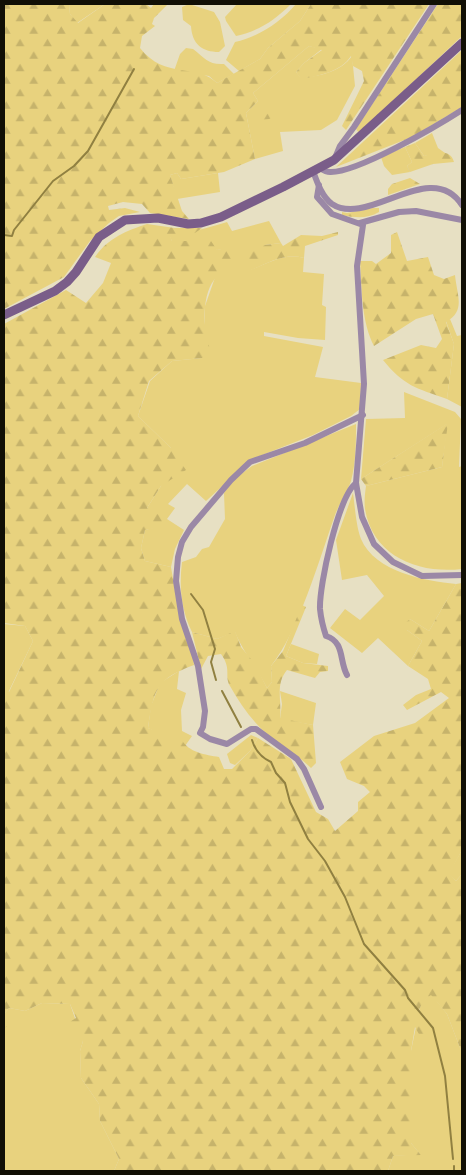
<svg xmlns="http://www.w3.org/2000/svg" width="466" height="1175" viewBox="0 0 466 1175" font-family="'Source Serif 4',serif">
	<defs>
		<pattern id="forest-firs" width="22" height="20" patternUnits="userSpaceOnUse" patternTransform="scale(1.25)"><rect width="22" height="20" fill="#e8d27e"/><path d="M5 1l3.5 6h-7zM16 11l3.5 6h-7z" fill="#c6b36b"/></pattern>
	</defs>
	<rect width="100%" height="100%" fill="#e7e0c3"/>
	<!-- green -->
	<g fill="#e8d27e">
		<path d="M69,4H105L77,23L70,14Z"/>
		<path d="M189,4L214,12L220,22L225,46L219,52C202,52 192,44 191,26L183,20L182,7Z"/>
		<path d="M237,4H291C275,20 259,31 236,36L226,21L225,17Z"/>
		<path d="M296,4H311L300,21L268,48L260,59L239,71L226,60L235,42C258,37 281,22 296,4Z"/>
		<path d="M309,46L322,49L304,63L296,72L301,78C319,76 341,72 352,56L355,86L337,120L321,130L280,132L283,151L255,159L246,113L258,101L253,93Z"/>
		<path d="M186,48L193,49C205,58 208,65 224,64L234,74L217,83L209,76L174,71L180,54Z"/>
		<path d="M432,133L438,148L445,153L424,156L415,143Z"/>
		<path d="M405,147L412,162L407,166L410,172L392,175L384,166L381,157Z"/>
		<path d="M177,173L181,179L218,173L220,192L177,199L170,175Z"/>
		<path d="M269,221L281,243L265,245L246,271C266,266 281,252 304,258L303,272L324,274L322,305L326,307L325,340L298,338L264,332V336L323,347L315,377L361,383L360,409L351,416L313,435L252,459L206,501L187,484L168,504L175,508L167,519L184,530L175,549L171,567L145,561L141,548L145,530L157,527L147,508L161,486L171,448L138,416L150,381L172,361L202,358L205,338V306L225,249L217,250L195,241H172L169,235C190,233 207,228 227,222L232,231Z"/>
		<path d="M450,319L457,336L462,335V407L447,399L454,344L446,321Z"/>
		<path d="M404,392L455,412L461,419L459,467L462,466V569C419,574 373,557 365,509C364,502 365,493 366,486L442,467L447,424L361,479L366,419L405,418Z"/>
		<path d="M356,424C356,442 356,463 351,481C348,491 339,504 335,515C319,560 299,631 271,666L272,682L267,688C257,668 243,652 235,632L217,639L192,632C181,610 179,586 182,562L196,557L202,549L209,547L225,519L224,493L233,480L252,466Z"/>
		<path d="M353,493C355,507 356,526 361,539C375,572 425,581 456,584L429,631L410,619L407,630L422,641L408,666L378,638L362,653L330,628L345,609L360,620L384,596L367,575L342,580L336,540Z"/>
		<path d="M4,624L25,626L33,641L8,693L4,687Z"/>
		<path d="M291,644L319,654L317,664L303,663L286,656Z"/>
		<path d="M179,671L177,689L186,693L181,710L182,731L192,736L185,746L148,728L151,706L160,683Z"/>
		<path d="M280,691L316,703L313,725L280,719L282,704Z"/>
		<path d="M251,735L258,738L250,751L235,765L230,763L227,754Z"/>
		<path d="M462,850V874L456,881L448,874Z"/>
		<path d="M431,994L447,1014L462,1053V1171H388L393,1156L420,1154L411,1143V1051L421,1003Z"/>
		<path d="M42,1003L70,1004L83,1041L80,1051L81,1078L99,1104L100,1121L119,1159L114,1171H4V1014L9,1008L25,1011Z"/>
	</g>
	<!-- forest -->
	<g fill="url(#forest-firs)">
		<path d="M4,4H69L70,14L78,23L105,4H146L151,8L154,4H168L154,18L152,24L155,26L142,36L140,48C165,80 197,63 217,83L260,59L268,48L300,21L311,4H429L346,130L342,126L364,81L362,71L353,66L351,56C341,72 318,76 301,79L296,72L304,63L322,50L309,46L253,93L258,101L246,113L255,159L224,172L181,179L177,173L170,175L182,211L189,219L150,213L142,204L123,202L108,206L109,210L125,208L140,212L119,216L109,223L90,241L64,277L4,309Z"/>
		<path d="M438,4H462V36L359,133L356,129Z"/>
		<path d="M462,50V107L412,137L336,167Z"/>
		<path d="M266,108L273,112L274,117L269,119L256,120V115Z"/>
		<path d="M415,143L424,156C435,153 450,148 454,162L433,164L410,172L407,166L412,162L405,147Z"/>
		<path d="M410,178L420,184L388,195V189L392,184Z"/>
		<path d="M373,208H379V212C367,219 356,218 342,215V212L347,213Z"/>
		<path d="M147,224L175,228H202L195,233L170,236L172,241H211L217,250L230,247L241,256L265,245L281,243L283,246L301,235L322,236L338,232V235L305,246L304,258C282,252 266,265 246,272L241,256C232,263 221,271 214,280C201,297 203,333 211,351L202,358L172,361L149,381L138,416L171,448L186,470L161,486L147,508L166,519L157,528L145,530L141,548L145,561L171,567L180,621L192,651L194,665C156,679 154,689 148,728L182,740C188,752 206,755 219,757L224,769H232L250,751L258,738L291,759L316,812L328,819L335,831L358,811V802L370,792L364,786L347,779L340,762L374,736L415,723L449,698L441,692L407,710L403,705L416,695L431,689L428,679L408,666L422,641L407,630L405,623L410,619L429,631L456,584L462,583V850L449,874L456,881L462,874V1053L447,1014L431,995C414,1008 418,1016 425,1034L420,1036L415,1027L411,1051V1143L421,1155L393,1156L388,1171H114L119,1159L100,1121L99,1104L81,1078L80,1051L83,1041L72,1037L68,1023L76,1018L70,1004L42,1003L25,1011L9,1008L4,1014L10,1025L4,1028V687L9,692L33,641L25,626L4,623V324L66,290L86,303L103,283L111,263L95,257C108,238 126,231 147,224Z"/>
		<path d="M397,232L407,261L428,257L434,275L444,279L455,275C457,296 466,310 446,322L454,344L447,399C416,388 404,386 383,360L421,345L436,348L442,339L433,314L416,319L374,346C361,321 362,289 360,261H372L376,264L391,253V235Z"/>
		<path d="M448,423L442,467L366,486L361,479Z"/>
		<path d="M302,605L306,607L286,656L303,663L328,666V671L320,672L315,678L287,670C275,684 282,701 280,718L313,725L316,763L311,768C298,755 281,747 268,735C252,721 240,704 230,686C224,676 232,669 221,654L208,656L201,669L192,632L217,639L235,631L241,647L255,664L267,688L272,682L271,666L283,651Z"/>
	</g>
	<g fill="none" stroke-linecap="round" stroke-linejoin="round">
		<!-- stream -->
		<g stroke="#908041" stroke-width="2">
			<path d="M4,235L12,236L14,230L53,181L74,166L88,151L134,69"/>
			<path d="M191,594L203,610L215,649L211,662L216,680"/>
			<path d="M222,691L241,727"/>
			<path d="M252,740C255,750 262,758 271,762L276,773L285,783L290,802L308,839L325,861L345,897L364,944L405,990L408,998L433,1028L445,1076L453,1159"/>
			<path d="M454,1166V1171"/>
		</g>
		<!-- street -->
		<g stroke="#9b88a6" stroke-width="6">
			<path d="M335,158L340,146L354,127L434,4"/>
			<path d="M320,168C323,170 326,172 330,172C357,173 437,126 462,110"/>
			<path d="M313,171C317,182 322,197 332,204C368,228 431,157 462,205"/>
			<path d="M319,185L317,197L332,214L363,225L357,266L364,384L356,483L362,517L374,544L393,562L422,576L462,575"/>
			<path d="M360,223L399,212L416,211L462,220"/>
			<path d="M347,675C339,661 345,642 326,636C323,627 321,619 320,609C319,586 338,497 356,483"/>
			<path d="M321,807L304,769L297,759L256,729H251L227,744L210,739L200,733L203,727L205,711L198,666L182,619L176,581L178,557L182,542L191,527L231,480L250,462L305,443L363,415"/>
		</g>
		<!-- secondary -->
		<path stroke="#7a5d89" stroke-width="9" d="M4,315L55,291L67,282L76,272L99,237L125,220L158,218L188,224L201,223L221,217L283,187L334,160L462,43"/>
	</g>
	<!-- border -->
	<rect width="466" height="1175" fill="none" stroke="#110f05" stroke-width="10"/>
</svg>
